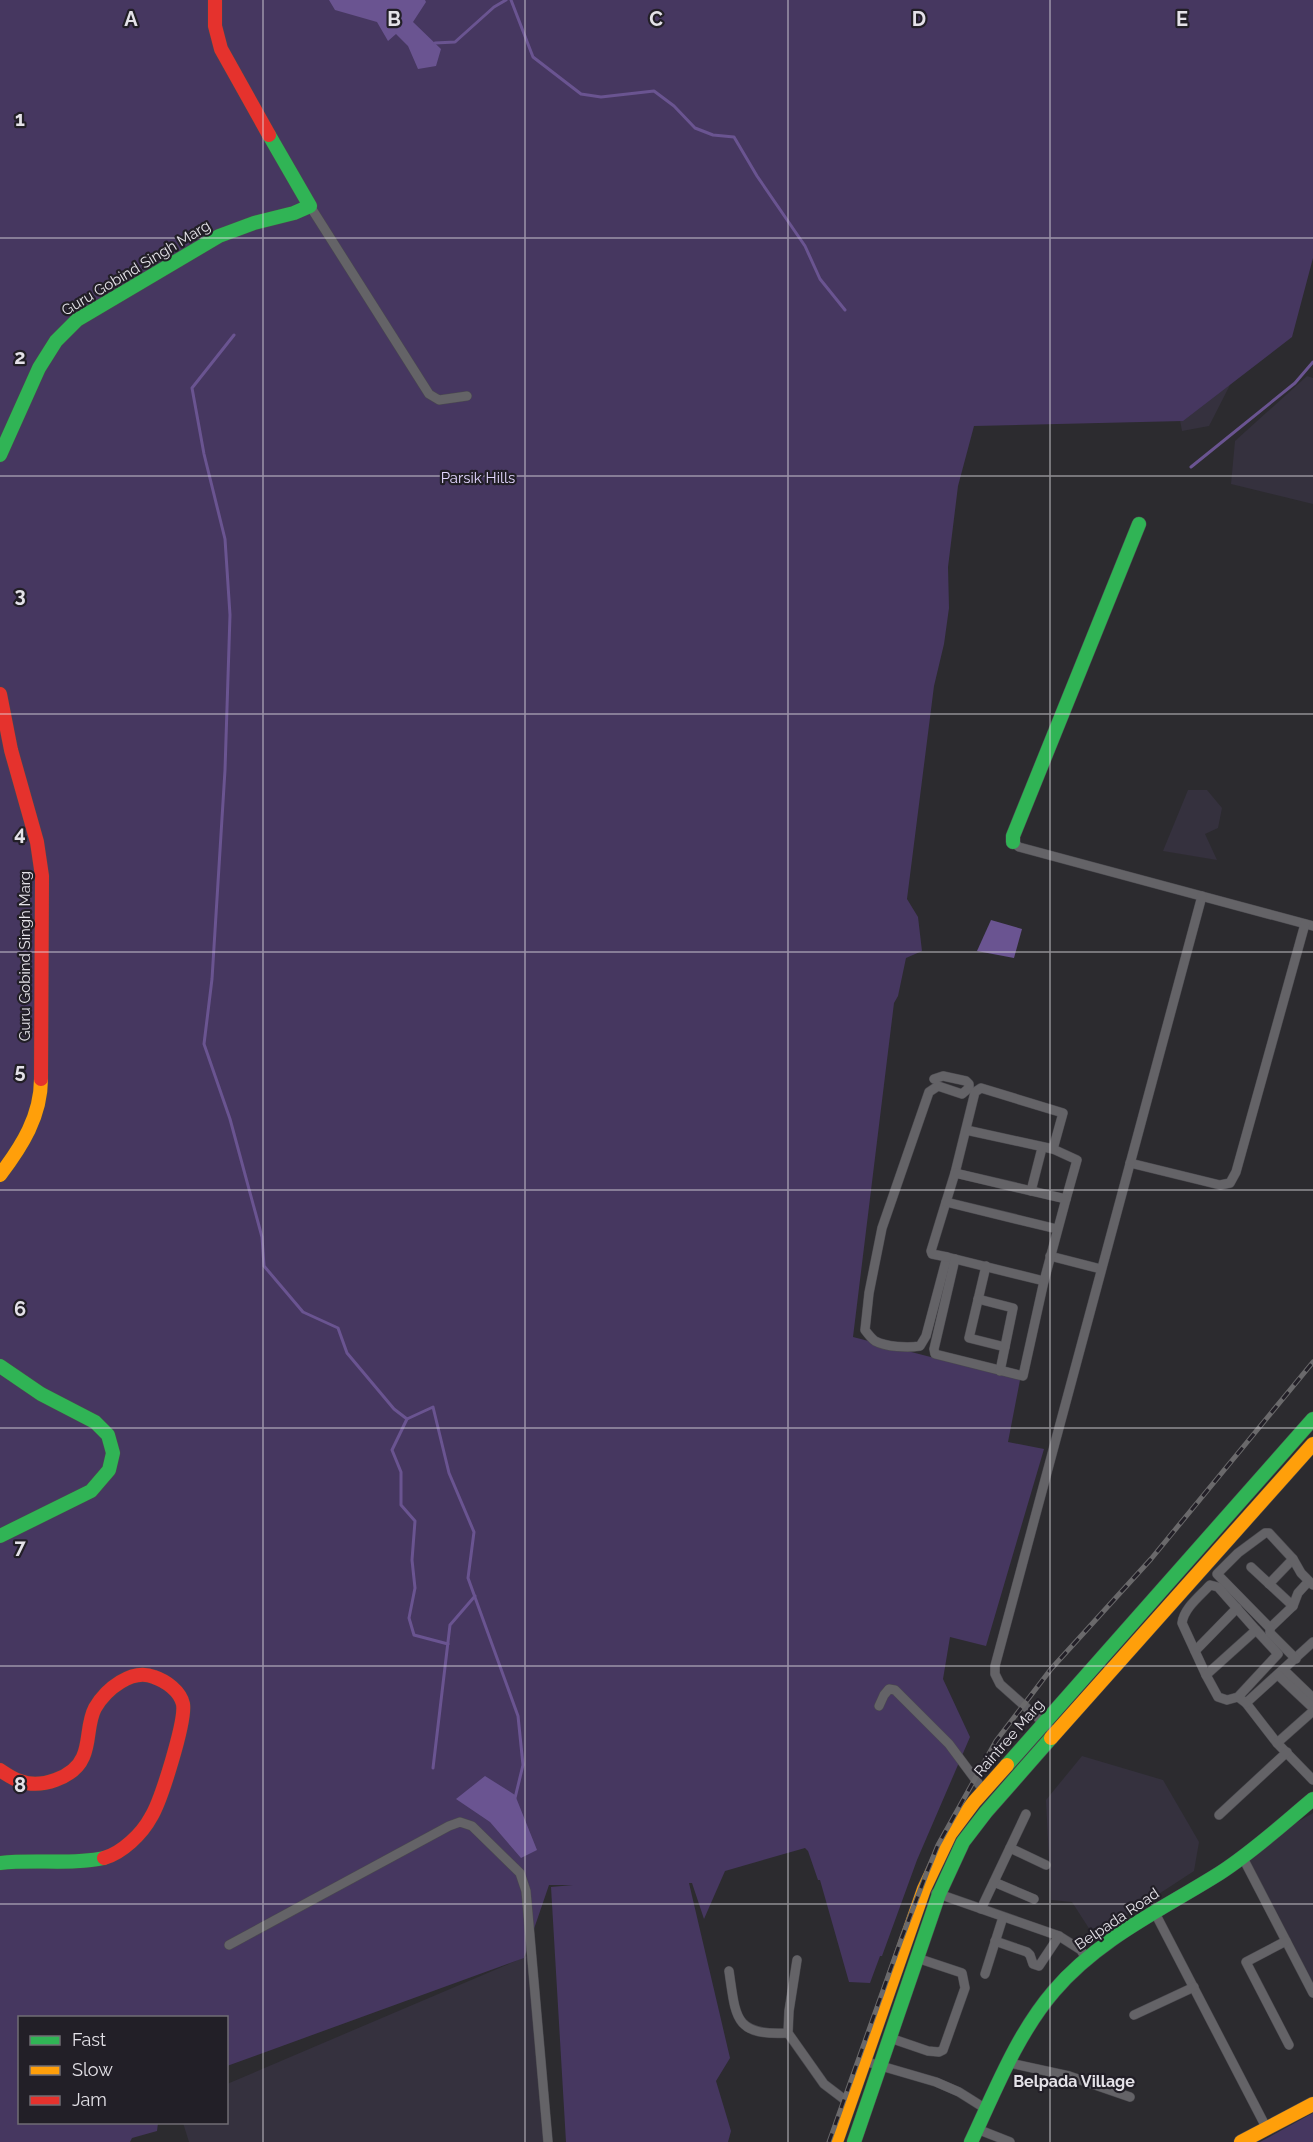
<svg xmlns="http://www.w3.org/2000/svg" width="1313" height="2142" viewBox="0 0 1313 2142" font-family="Raleway,sans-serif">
	<rect width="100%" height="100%" fill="#2c2b2f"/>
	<!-- built -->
	<g fill="#35313e">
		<path d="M1307,376L1313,378V504L1231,484L1235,441Z"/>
		<path d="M1232,381L1209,426L1182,431L1175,393Z"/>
		<path d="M1188,790H1207L1222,808L1218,828L1205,834L1217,860L1163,851Z"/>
		<path d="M1082,1756L1163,1780L1199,1842L1194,1871L1125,1916L1090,1930L1072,1902L1051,1900L1046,1800Z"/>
		<path d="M1313,1813V1989L1236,1857Z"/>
		<path d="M532,1954L553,2142H189L183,2123L226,2122L227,2084Z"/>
	</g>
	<!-- green -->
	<g fill="#463760">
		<path d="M0,0H1313V258L1292,337L1183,421L974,426L958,486L948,567L949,608L944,644L934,686L907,899L918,917L922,951L906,958L898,996L894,1003L853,1337L1020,1380L1008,1442L1044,1449L986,1646L950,1637L943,1679L970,1737L917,1860L882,1956H880L870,1983L849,1982L820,1880H818L808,1851L805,1848L725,1871L704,1919L692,1883H689L730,2058L716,2081L731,2131L728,2142H566L551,1887L573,1885H549L524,1958L227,2066L226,2018H20V2122L158,2123L157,2131L132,2138L130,2142H0Z"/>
		<path d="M1313,2113V2142H1260Z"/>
	</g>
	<!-- water -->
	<g fill="#6a5491">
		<path d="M329,0H425L426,2L413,22L441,49L436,66L418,69L408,46L396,34L388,41L377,22L335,10Z"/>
		<path d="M991,920L1022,929L1014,958L977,951Z"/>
		<path d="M485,1776L515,1795L537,1850L521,1858L490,1822L456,1799Z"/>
	</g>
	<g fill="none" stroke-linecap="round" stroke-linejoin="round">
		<!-- stream -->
		<g stroke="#6a5491" stroke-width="3">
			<path d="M511,0L533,57L581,94L601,97L654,91L674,106L695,128L713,135L734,137L757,176L805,246L820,279L845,310"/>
			<path d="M435,43L455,42L494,7L506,0"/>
			<path d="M234,335L192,388L204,454L225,539L230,615L225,770L212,979L204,1044L230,1119L262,1237L264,1266L303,1312L338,1328L347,1353L394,1409L407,1419L433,1407L449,1473L474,1532L468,1578L518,1716L523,1765L515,1798"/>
			<path d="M1191,467L1295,383L1313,362"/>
			<path d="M407,1419L392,1450L401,1472V1505L415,1521L412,1560L415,1588L409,1618L414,1635L448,1644"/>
			<path d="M433,1768L450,1625L475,1596"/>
		</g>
		<!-- street casing -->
		<g stroke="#4a494e" stroke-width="10">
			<g id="street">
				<path d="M310,206L429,394L439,400L467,396"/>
				<path d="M1013,842L1019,847L1313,926"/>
				<path d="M934,1079L943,1076L966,1081L969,1084V1088L962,1094L938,1086L929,1092L882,1228L869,1293L865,1330C868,1334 871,1338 875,1341C886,1347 908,1348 920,1346L926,1336L947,1257L1044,1281"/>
				<path d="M966,1130L1053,1149L1077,1160L1066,1199"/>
				<path d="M1130,1163L1220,1185L1230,1183L1236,1172L1305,924"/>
				<path d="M955,1173L975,1092L981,1088L1063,1113L1053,1149"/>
				<path d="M1031,1191L1042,1148"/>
				<path d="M946,1202L931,1251L932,1254L947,1257"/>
				<path d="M1050,1256L1101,1269"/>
				<path d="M955,1259L934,1349L935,1354L1023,1376L1044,1281L1066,1199L955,1173L946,1202L1057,1229"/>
				<path d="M986,1266L969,1338L1005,1347"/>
				<path d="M978,1299L1013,1308L1000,1371"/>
				<path d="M1251,1567L1293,1606"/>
				<path d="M1269,1584L1293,1559"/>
				<path d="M1270,1628L1293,1606L1298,1593L1308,1582"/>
				<path d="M1313,1642L1246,1703L1277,1743L1313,1780"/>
				<path d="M1195,1651L1237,1608"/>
				<path d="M1296,1659L1270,1633V1628L1217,1574L1238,1553L1265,1533H1269L1293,1559L1301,1573L1313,1585"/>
				<path d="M1284,1670L1313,1698"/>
				<path d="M1206,1675L1182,1623C1184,1608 1200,1596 1210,1585L1218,1587L1256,1630"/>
				<path d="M1278,1675L1313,1708"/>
				<path d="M1238,1697L1278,1654L1256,1630L1206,1675L1218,1697L1227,1700L1238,1697L1246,1703"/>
				<path d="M879,1706L884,1695L889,1689L895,1690L949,1744L984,1791"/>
				<path d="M1055,1733L1000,1684L995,1674V1666L1202,896"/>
				<path d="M1277,1743L1313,1711"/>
				<path d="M1219,1815L1287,1752"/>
				<path d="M1010,1848L1046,1865"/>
				<path d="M1243,1858L1313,1993"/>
				<path d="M994,1882L1034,1899"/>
				<path d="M936,1893L1059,1936L1081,1950L1086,1958"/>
				<path d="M981,1909L1026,1814"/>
				<path d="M1155,1913L1267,2129"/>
				<path d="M995,1941L1027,1952L1030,1955L1033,1964L1039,1966L1059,1936"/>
				<path d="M1286,1941L1246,1962L1289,2045"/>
				<path d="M229,1945L449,1826L460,1822L472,1826L520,1873L526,1891L548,2142"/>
				<path d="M797,1960L789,2011L788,2033L824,2084L849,2103"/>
				<path d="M729,1971C736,2018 734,2036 788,2033"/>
				<path d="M985,1974L1003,1917"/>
				<path d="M1134,2015L1194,1987"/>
				<path d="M890,2038L928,2051L939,2052L943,2050L965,1988L962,1973L917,1958"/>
				<path d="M864,2061L936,2082L959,2092L986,2109"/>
				<path d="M1010,2063L1069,2076L1130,2097"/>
				<path d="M977,2129L1010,2142"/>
			</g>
		</g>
		<!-- fast casing -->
		<g stroke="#4a494e" stroke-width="15">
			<g id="fast">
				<path d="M0,455L39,368L56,341L77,320L219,236L254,223L294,213L310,206L269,135"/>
				<path d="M1013,842V836L1139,524"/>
				<path d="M0,1366L41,1394L95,1422L108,1435L113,1453L109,1470L91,1491L0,1536"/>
				<path d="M1007,1765L1313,1419"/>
				<path d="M0,1863C34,1859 72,1865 104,1858"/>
				<path d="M854,2142L939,1894L963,1842L986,1812L1051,1738"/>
				<path d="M971,2142C995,2091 1017,2034 1054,1991C1099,1938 1163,1909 1220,1873C1254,1851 1283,1824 1313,1799"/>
			</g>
		</g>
		<!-- slow casing -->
		<g stroke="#4a494e" stroke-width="15">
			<g id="slow">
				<path d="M0,1175C22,1146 41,1116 41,1079"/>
				<path d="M1051,1738L1313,1444"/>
				<path d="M836,2142L924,1889L950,1834L974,1802L1007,1765"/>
				<path d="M1241,2142L1313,2104"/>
			</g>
		</g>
		<!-- jam casing -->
		<g stroke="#4a494e" stroke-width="15">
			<g id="jam">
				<path d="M215,0V26L221,49L269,135"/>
				<path d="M0,694L11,750L37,842L42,876L41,1079"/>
				<path d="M0,1770C6,1774 13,1779 20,1781C40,1789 74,1778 83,1757C90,1742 87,1723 95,1708C106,1689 132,1668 154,1677C166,1681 180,1691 183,1704C186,1721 161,1801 151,1817C142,1834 122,1853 104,1858"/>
			</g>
		</g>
		<!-- street -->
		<use href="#street" stroke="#646367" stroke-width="9"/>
		<!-- fast -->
		<use href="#fast" stroke="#30b455" stroke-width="14"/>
		<!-- slow -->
		<use href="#slow" stroke="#ff9f0a" stroke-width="14"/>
		<!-- jam -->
		<use href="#jam" stroke="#e5322d" stroke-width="14"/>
		<!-- rail casing -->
		<g stroke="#6a696b" stroke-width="5">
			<path id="rail" d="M829,2142L901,1940L927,1872L938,1845L996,1741L1051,1669L1151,1559L1313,1362"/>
		</g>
		<!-- rail -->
		<use href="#rail" stroke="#221f27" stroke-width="3" stroke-dasharray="9" stroke-linecap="butt"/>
	</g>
	<!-- grid -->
	<path fill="none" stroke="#e4e2e8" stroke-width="1.5" stroke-opacity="0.55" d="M263,0V2142M525,0V2142M788,0V2142M1050,0V2142M0,238H1313M0,476H1313M0,714H1313M0,952H1313M0,1190H1313M0,1428H1313M0,1666H1313M0,1904H1313"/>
	<g text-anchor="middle" stroke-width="4.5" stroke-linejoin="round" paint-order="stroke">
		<!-- street labels -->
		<g font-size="15" fill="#e4e2e8" stroke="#221f27">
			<text transform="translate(136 268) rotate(-31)" y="5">Guru Gobind Singh Marg</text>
			<text transform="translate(25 956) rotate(-90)" y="5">Guru Gobind Singh Marg</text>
			<text transform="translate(1009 1738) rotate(-49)" y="5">Raintree Marg</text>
			<text transform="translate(1117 1919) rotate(-34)" y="5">Belpada Road</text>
		</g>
		<!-- park labels -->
		<g font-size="15" fill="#e2d6fd" stroke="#221f27">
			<text x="478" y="483">Parsik Hills</text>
		</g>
		<!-- neighbourhood labels -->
		<g font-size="16" font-weight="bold" fill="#e4e2e8" stroke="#221f27">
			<text x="1074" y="2087">Belpada Village</text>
		</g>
	</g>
	<g font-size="20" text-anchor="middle" font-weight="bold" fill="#e4e2e8" stroke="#221f27" stroke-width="4.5" stroke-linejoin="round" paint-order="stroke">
		<text x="131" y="26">A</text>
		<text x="394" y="26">B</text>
		<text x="656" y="26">C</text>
		<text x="919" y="26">D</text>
		<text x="1182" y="26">E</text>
		<text x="20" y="126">1</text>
		<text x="20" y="364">2</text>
		<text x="20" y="602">3</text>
		<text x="20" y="840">4</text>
		<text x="20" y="1078">5</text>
		<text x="20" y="1316">6</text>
		<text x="20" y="1554">7</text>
		<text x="20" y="1792">8</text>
	</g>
	<!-- legend -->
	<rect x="18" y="2016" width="210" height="108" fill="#221f27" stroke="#706d74" stroke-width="1.5"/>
	<rect x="30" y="2036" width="30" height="9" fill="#30b455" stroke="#706d74" stroke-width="1.5"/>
	<text x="72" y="2046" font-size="18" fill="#e4e2e8">Fast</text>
	<rect x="30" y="2066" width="30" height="9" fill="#ff9f0a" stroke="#706d74" stroke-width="1.5"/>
	<text x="72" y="2076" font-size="18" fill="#e4e2e8">Slow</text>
	<rect x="30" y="2096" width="30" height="9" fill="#e5322d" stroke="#706d74" stroke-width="1.5"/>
	<text x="72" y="2106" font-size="18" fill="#e4e2e8">Jam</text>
</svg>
